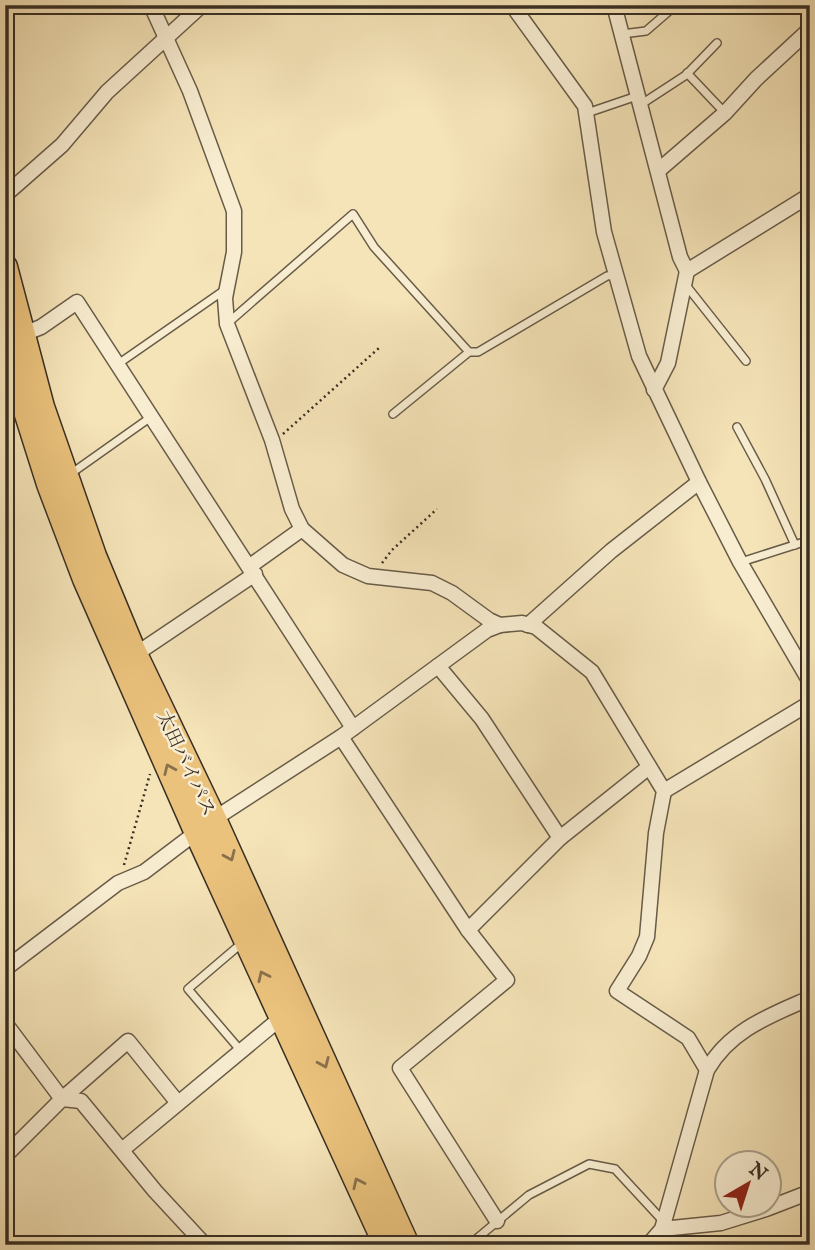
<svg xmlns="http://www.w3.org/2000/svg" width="815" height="1250" viewBox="0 0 815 1250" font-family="'IM FELL English','Noto Serif JP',serif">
	<rect width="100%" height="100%" fill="#f5e4b8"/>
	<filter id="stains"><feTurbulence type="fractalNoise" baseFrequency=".00286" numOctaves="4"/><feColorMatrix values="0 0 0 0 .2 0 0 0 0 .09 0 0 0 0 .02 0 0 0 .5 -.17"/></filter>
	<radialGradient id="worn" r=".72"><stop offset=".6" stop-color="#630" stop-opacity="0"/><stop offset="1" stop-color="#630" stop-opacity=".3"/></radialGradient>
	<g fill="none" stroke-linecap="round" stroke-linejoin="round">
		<!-- lane casing -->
		<g stroke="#685c49" stroke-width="10">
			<g id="lane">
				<path d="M622,34L646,31L676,5"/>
				<path d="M687,73L725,113"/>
				<path d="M640,105L686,75L717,43"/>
				<path d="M587,113L637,96"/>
				<path d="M685,284L746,361"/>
				<path d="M229,322L353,214L374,247L469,352"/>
				<path d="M118,364L226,289"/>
				<path d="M393,414L469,352H478L607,276L615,275"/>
				<path d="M737,427L765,479L795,545"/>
				<path d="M69,475L151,417"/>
				<path d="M741,562L810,540"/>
				<path d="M241,1051L188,989L242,943"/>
				<path d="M469,1245L529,1195L589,1164L615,1169L664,1222"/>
			</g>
		</g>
		<!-- street casing -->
		<g stroke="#685c49" stroke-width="17">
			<g id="street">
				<path d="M151,5L190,91L234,211V252L225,298L227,324L272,440L292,509L302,529L343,565L368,576L432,583L452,593L489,620L500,625"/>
				<path d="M512,5L585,106L604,232L639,356L699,482L740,562L810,682"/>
				<path d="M614,5L680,257L687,271"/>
				<path d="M659,170L725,113L756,79L810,29"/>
				<path d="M5,195L62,145L107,92L202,5"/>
				<path d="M21,335L41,327L77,302L353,728"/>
				<path d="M654,390L668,363L687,271L810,195"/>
				<path d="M250,566L302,529"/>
				<path d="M528,625L611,551L699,482"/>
				<path d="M136,654L255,574"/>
				<path d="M438,666L482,719L560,838"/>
				<path d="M341,737L468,930L507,980L400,1068L497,1221"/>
				<path d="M664,791L810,703"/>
				<path d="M468,930L560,838L649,767"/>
				<path d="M5,969L118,883L144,872L214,819L341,737L487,630L500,625L522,623L536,627L592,672L664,791L656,833L647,937L639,956L617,991L688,1038L707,1070"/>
				<path d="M5,1023L62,1099L81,1101L155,1191L205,1245"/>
				<path d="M122,1150L282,1017"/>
				<path d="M5,1156L62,1099L128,1041L178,1103"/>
				<path d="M662,1229L721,1223L766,1209L810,1192"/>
				<path d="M648,1245L662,1229L707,1070C730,1030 769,1016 810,998"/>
			</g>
		</g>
		<!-- highway casing -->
		<g stroke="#392f24" stroke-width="27">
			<g id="highway">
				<path d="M5,267L42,407L94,556L133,650L214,819L407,1245"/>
				<path d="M5,345L49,484L85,579L197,833L386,1245"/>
			</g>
		</g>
		<!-- path -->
		<g stroke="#392f24" stroke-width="2.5" stroke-dasharray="2 3.5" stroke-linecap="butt">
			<path d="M283,434L379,348"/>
			<path d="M382,563L392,550L437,509"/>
			<path d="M124,865L150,774"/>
		</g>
		<!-- lane -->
		<use href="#lane" stroke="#f8edd1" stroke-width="7"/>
		<!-- street -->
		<use href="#street" stroke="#f8edd1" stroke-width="14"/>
		<!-- highway -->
		<use href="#highway" stroke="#eac27c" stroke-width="24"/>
	</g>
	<!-- one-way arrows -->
	<defs><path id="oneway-chevron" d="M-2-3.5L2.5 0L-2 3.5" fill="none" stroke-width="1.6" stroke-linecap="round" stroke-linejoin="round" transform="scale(1.75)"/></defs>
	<g stroke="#89714c">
		<use href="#oneway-chevron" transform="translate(169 769) rotate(-114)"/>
		<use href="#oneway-chevron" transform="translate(230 856) rotate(66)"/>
		<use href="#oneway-chevron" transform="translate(263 976) rotate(-115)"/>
		<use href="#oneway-chevron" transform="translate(324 1063) rotate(66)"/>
		<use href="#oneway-chevron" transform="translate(358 1183) rotate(-115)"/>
	</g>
	<g text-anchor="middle" stroke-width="5" stroke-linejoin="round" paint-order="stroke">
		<!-- street labels -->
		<g font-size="19" fill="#392f24" stroke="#f8edd1">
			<text transform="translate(187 763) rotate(65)" y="7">太田バイパス</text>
		</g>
	</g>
	<!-- margin -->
	<rect width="815" height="1250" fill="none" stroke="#f5e4b8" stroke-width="28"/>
	<rect x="7" y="7" width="801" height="1236" fill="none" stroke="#392f24" stroke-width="3.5"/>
	<rect x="14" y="14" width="787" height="1222" fill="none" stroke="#392f24" stroke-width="2"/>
	<!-- north arrow -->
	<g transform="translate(748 1184) rotate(39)"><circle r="33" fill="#f8edd1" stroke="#aca18c" stroke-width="2"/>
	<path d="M0-5L12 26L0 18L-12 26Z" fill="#8f2418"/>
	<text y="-10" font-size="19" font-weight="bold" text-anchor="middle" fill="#392f24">N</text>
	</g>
	<rect width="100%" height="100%" filter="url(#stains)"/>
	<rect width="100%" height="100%" fill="url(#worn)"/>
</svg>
